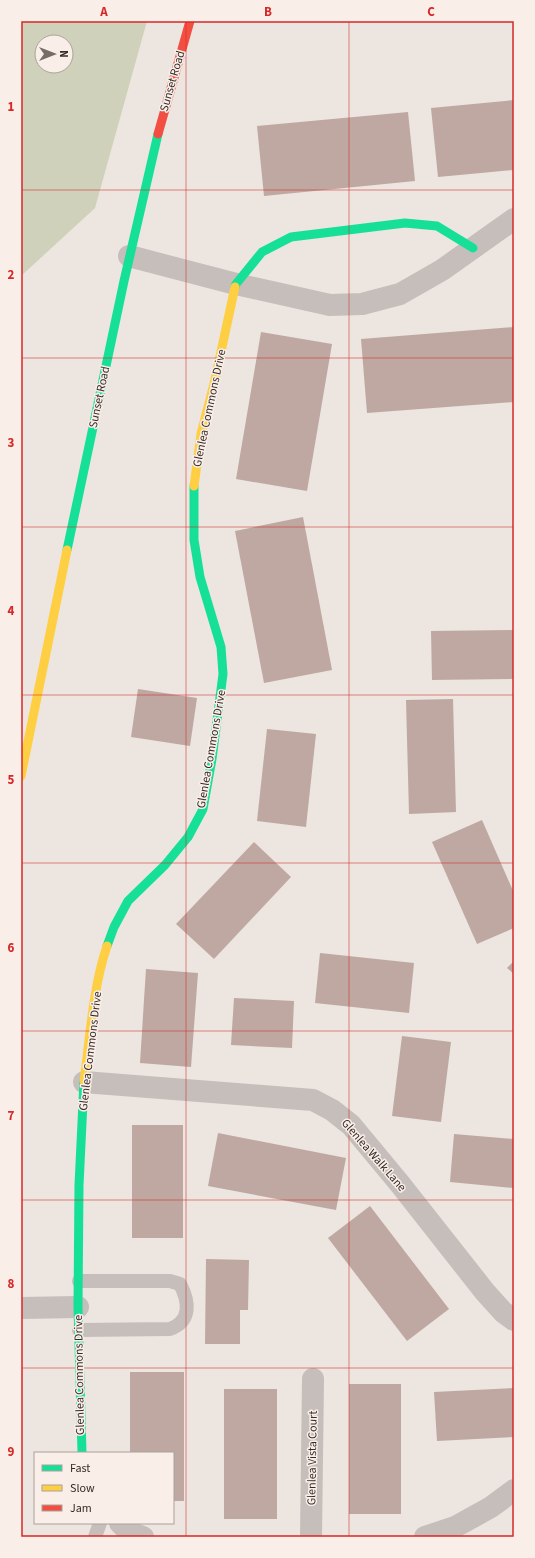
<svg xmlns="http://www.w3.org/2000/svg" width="535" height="1558" viewBox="0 0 535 1558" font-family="'Source Sans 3',sans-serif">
	<rect width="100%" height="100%" fill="#ece5e0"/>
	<!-- green -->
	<path fill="#cfd1bb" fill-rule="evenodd" d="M21,21H147L95,208L21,276ZM42,42H66V66H42Z"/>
	<!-- building -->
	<g fill="#bfa8a2">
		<path d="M514,100V170L438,177L431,108Z"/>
		<path d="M408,112L415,181L264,196L257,126Z"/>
		<path d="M514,327V402L367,413L361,339Z"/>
		<path d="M261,332L332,344L307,491L236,479Z"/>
		<path d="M303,517L332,670L264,683L235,531Z"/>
		<path d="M514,630V679L432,680L431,631Z"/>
		<path d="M138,689L197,698L190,746L131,737Z"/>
		<path d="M453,699L456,812L409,814L406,700Z"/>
		<path d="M267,729L316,734L306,827L257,821Z"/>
		<path d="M482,820L514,893V928L477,944L432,842Z"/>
		<path d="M254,842L291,877L214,959L176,924Z"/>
		<path d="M320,953L414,963L409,1013L315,1003Z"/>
		<path d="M514,961V974L507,968Z"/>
		<path d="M146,969L198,973L191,1067L140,1063Z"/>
		<path d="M234,998L294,1001L292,1048L231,1045Z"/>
		<path d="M402,1036L451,1042L441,1122L392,1116Z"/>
		<rect x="132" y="1125" width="51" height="113"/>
		<path d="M218,1133L346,1158L336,1210L208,1186Z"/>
		<path d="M454,1134L514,1139V1188L450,1182Z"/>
		<path d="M370,1206L449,1309L407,1341L328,1238Z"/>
		<path d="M206,1259L249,1260L248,1310H240V1344H205Z"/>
		<path d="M130,1372H184V1501H173V1453H130Z"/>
		<rect x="349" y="1384" width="52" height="130"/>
		<path d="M514,1388V1437L437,1441L434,1392Z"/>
		<rect x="224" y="1389" width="53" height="130"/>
	</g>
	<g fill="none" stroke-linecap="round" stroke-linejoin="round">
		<!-- lane -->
		<g stroke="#c5beba" stroke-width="14">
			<path d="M79,1281H170L180,1284C189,1301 192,1321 170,1329L79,1330"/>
			<path d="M95,1537L100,1523"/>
		</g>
		<!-- street -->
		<g stroke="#c5beba" stroke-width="22">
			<path d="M129,256L236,284L330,305L362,304L400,294L442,270L514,219"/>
			<path d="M84,1082L313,1100L332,1110L351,1125L400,1184L485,1292L503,1312L514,1320"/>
			<path d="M21,1308L78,1307"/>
			<path d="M120,1523L129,1532L143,1537"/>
			<path d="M311,1537L313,1379"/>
			<path d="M425,1537L455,1527L491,1507L514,1490"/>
		</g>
		<!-- fast -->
		<g stroke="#16e098" stroke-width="9">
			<path d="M235,287L236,284L262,252L291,237L405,223L437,226L473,248"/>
			<path d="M67,550L124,281L158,134"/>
			<path d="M107,946L114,927L128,901L165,865L188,837L203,809L212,759L223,674L221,647L200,577L194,540V486"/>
			<path d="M82,1453L78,1307L79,1185L84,1081"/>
		</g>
		<!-- slow -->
		<g stroke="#ffcf43" stroke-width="9">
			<path d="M194,486L201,434L214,384L235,287"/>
			<path d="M21,776L67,550"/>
			<path d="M84,1081C90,1037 93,987 107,946"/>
		</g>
		<!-- jam -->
		<path stroke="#f24e42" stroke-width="9" d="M158,134L190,21"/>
	</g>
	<!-- grid -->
	<path fill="none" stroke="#d62828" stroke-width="1" stroke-opacity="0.55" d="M186,21V1537M349,21V1537M21,190H514M21,358H514M21,527H514M21,695H514M21,863H514M21,1031H514M21,1200H514M21,1368H514"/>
	<g text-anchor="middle" stroke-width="3" stroke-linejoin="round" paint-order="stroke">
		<!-- street labels -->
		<g font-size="12" fill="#362b28" stroke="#f9efe8">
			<text transform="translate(172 81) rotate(-74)" y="4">Sunset Road</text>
			<text transform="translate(99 397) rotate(-78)" y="4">Sunset Road</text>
			<text transform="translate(209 408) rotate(-78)" y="4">Glenlea Commons Drive</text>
			<text transform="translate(211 749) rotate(-80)" y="4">Glenlea Commons Drive</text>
			<text transform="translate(90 1051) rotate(-83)" y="4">Glenlea Commons Drive</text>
			<text transform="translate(374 1155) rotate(49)" y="4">Glenlea Walk Lane</text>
			<text transform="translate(79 1375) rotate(-91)" y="4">Glenlea Commons Drive</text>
			<text transform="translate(312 1458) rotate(-89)" y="4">Glenlea Vista Court</text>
		</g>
	</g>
	<!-- border -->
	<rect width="535" height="1558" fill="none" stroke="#f9efe8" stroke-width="44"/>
	<!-- legend -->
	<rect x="34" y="1452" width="140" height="72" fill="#f9efe8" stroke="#aba19b"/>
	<rect x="42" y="1465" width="20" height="6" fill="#16e098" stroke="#aba19b"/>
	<text x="70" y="1472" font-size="12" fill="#362b28">Fast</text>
	<rect x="42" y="1485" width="20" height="6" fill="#ffcf43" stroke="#aba19b"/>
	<text x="70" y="1492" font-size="12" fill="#362b28">Slow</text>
	<rect x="42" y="1505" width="20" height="6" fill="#f24e42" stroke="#aba19b"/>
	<text x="70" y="1512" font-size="12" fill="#362b28">Jam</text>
	<!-- north arrow -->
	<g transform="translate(54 54) rotate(90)"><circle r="19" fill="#f9efe8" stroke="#aba19b"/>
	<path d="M0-3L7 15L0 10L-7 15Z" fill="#766c68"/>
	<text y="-6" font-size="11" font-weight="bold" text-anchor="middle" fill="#362b28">N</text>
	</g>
	<rect x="22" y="22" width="491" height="1514" fill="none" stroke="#d62828" stroke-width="1.5"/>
	<g font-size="13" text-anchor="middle" font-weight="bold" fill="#d62828">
		<text x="104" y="16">A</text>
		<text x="268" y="16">B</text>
		<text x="431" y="16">C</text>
		<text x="11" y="111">1</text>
		<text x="11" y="279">2</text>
		<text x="11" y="447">3</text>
		<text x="11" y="615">4</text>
		<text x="11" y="784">5</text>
		<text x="11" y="952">6</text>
		<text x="11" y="1120">7</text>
		<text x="11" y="1288">8</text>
		<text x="11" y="1456">9</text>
	</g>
</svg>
